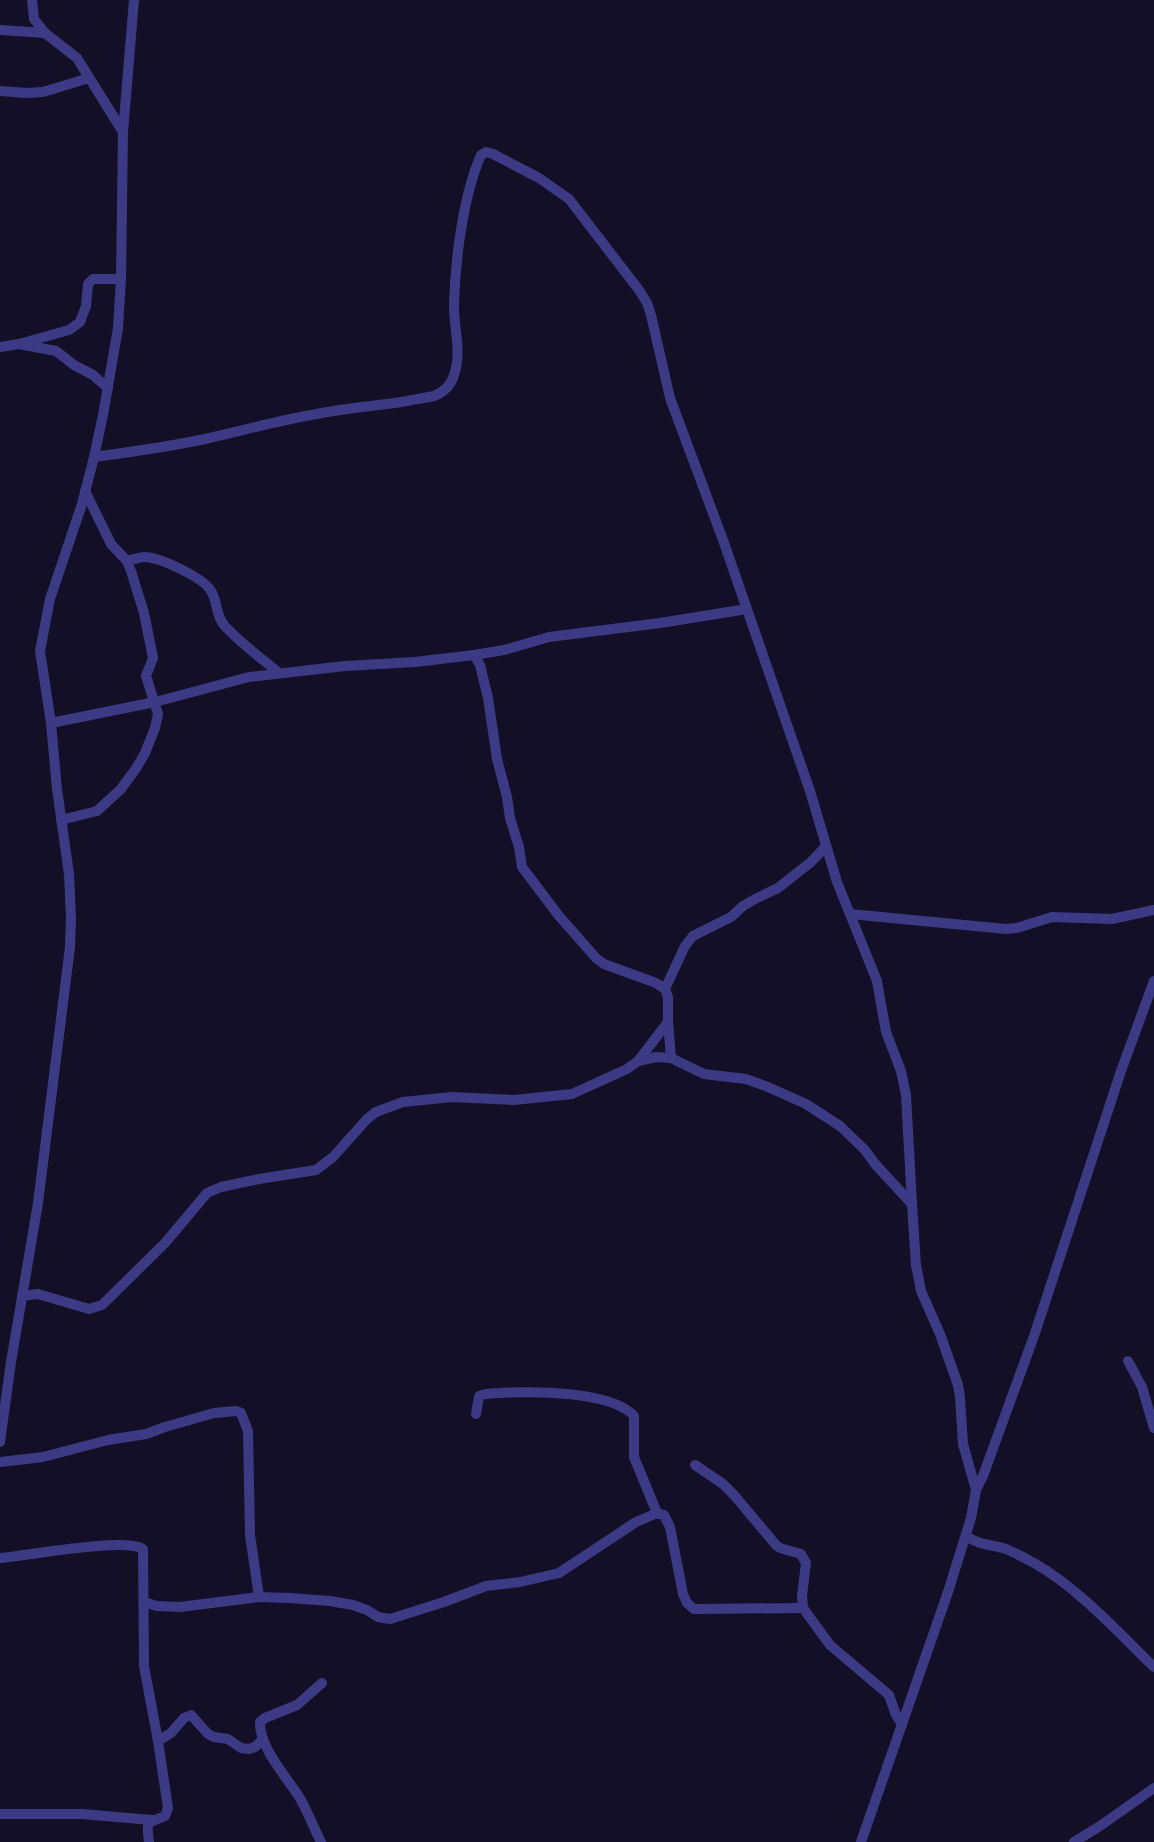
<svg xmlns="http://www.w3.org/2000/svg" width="1154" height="1842" viewBox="0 0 1154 1842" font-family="'DejaVu Sans',sans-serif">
	<rect width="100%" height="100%" fill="#130f26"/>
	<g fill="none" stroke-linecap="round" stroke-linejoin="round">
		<!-- minor -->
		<g stroke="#3d3a85" stroke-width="10">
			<path d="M32,0L34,19L45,33L77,58L123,132"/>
			<path d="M0,30L45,33"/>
			<path d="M0,91L27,93L43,92L89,78"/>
			<path d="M19,344L69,330L80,322L86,306L88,284L93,279H121"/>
			<path d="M0,347L19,344L56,351L74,365L93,375L108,388"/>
			<path d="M94,457C131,452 168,447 205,439C242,431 279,420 317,414C347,408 377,406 407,401C416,399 425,398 434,396C444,392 451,385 454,375C462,352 454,330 454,306C455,261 463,196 481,155L486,152L493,154L539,178L569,199L639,290L647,303L651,315L670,398L723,540L810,791L837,882L877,981L886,1032L901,1071L906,1095L912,1204"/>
			<path d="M127,561C132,560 139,557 144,557C160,557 204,578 211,591C218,602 215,614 224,625C240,643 261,658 279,673"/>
			<path d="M474,655L480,665L488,698L497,759L507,797L510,818L519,847L522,867L559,916L596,958L604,964L656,983L665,989L668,997V1022L671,1058"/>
			<path d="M51,723L155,702L249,677L345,666L415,662L474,655L504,650L549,637L660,623L747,609"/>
			<path d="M61,820L97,811L121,789L137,767L145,753L155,728L158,714L146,676L153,658L144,613L131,571L127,561L111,544L85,491"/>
			<path d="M850,914L1006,929L1017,928L1052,917L1112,919L1154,910"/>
			<path d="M665,989L685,946L693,936L731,917L743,906L757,898L778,888L811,862L826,846"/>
			<path d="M638,1061L668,1022"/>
			<path d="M22,1296L38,1294L89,1309L102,1305L165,1243L207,1193L221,1187L259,1179L316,1170L333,1157L367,1119L376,1112L403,1102L452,1097L514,1100L572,1094L627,1069L638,1061L656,1057L671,1058L704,1074L746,1079L768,1087L806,1104L840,1126L864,1149L876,1165L912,1204L916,1265L921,1291L940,1334L958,1385L960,1397L963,1444L976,1490L971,1518L948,1592L861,1842"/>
			<path d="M1128,1361L1142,1387L1154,1428"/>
			<path d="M476,1414L479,1396C486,1393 494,1393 500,1393C533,1391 612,1391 634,1416V1457L657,1513"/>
			<path d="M0,1442L11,1362L38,1203L70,947L71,918L69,874L57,789L51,723L40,651L50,599L82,504L94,457L103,415L118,328L121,279L123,132L134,0"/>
			<path d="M0,1462L43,1457L108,1440L146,1434L165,1427L214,1413L236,1411L241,1413L248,1431L250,1535L259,1597"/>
			<path d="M695,1465L723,1484L734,1495L776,1545L780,1548L801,1554L806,1563L802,1596L803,1608L830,1645L889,1695L896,1715L902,1725"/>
			<path d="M976,1490L983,1476L1034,1336L1121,1071L1154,981"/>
			<path d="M966,1536C980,1546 991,1544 1006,1549C1015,1553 1025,1558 1034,1563C1077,1587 1118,1632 1154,1667"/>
			<path d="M0,1558C26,1556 126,1537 143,1549L144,1666L158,1741L168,1808L165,1816C147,1824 146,1819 149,1842"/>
			<path d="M144,1602L157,1606L180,1607L259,1597L289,1598L330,1601L353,1605L367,1610L378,1617L390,1619L444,1602L486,1586L520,1582L559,1573L636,1522L657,1513L664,1515L670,1527L683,1594L687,1603L694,1609L803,1608"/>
			<path d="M158,1741L171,1733L184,1718L191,1715L208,1734L214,1737L228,1739L241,1748L249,1749L255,1747L263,1739"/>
			<path d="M0,1814H82L152,1820"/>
			<path d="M321,1842C314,1828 308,1813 301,1800C288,1778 259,1748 260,1722L265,1718L297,1705L322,1683"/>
			<path d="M1074,1842L1100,1826L1154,1788"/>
		</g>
	</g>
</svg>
